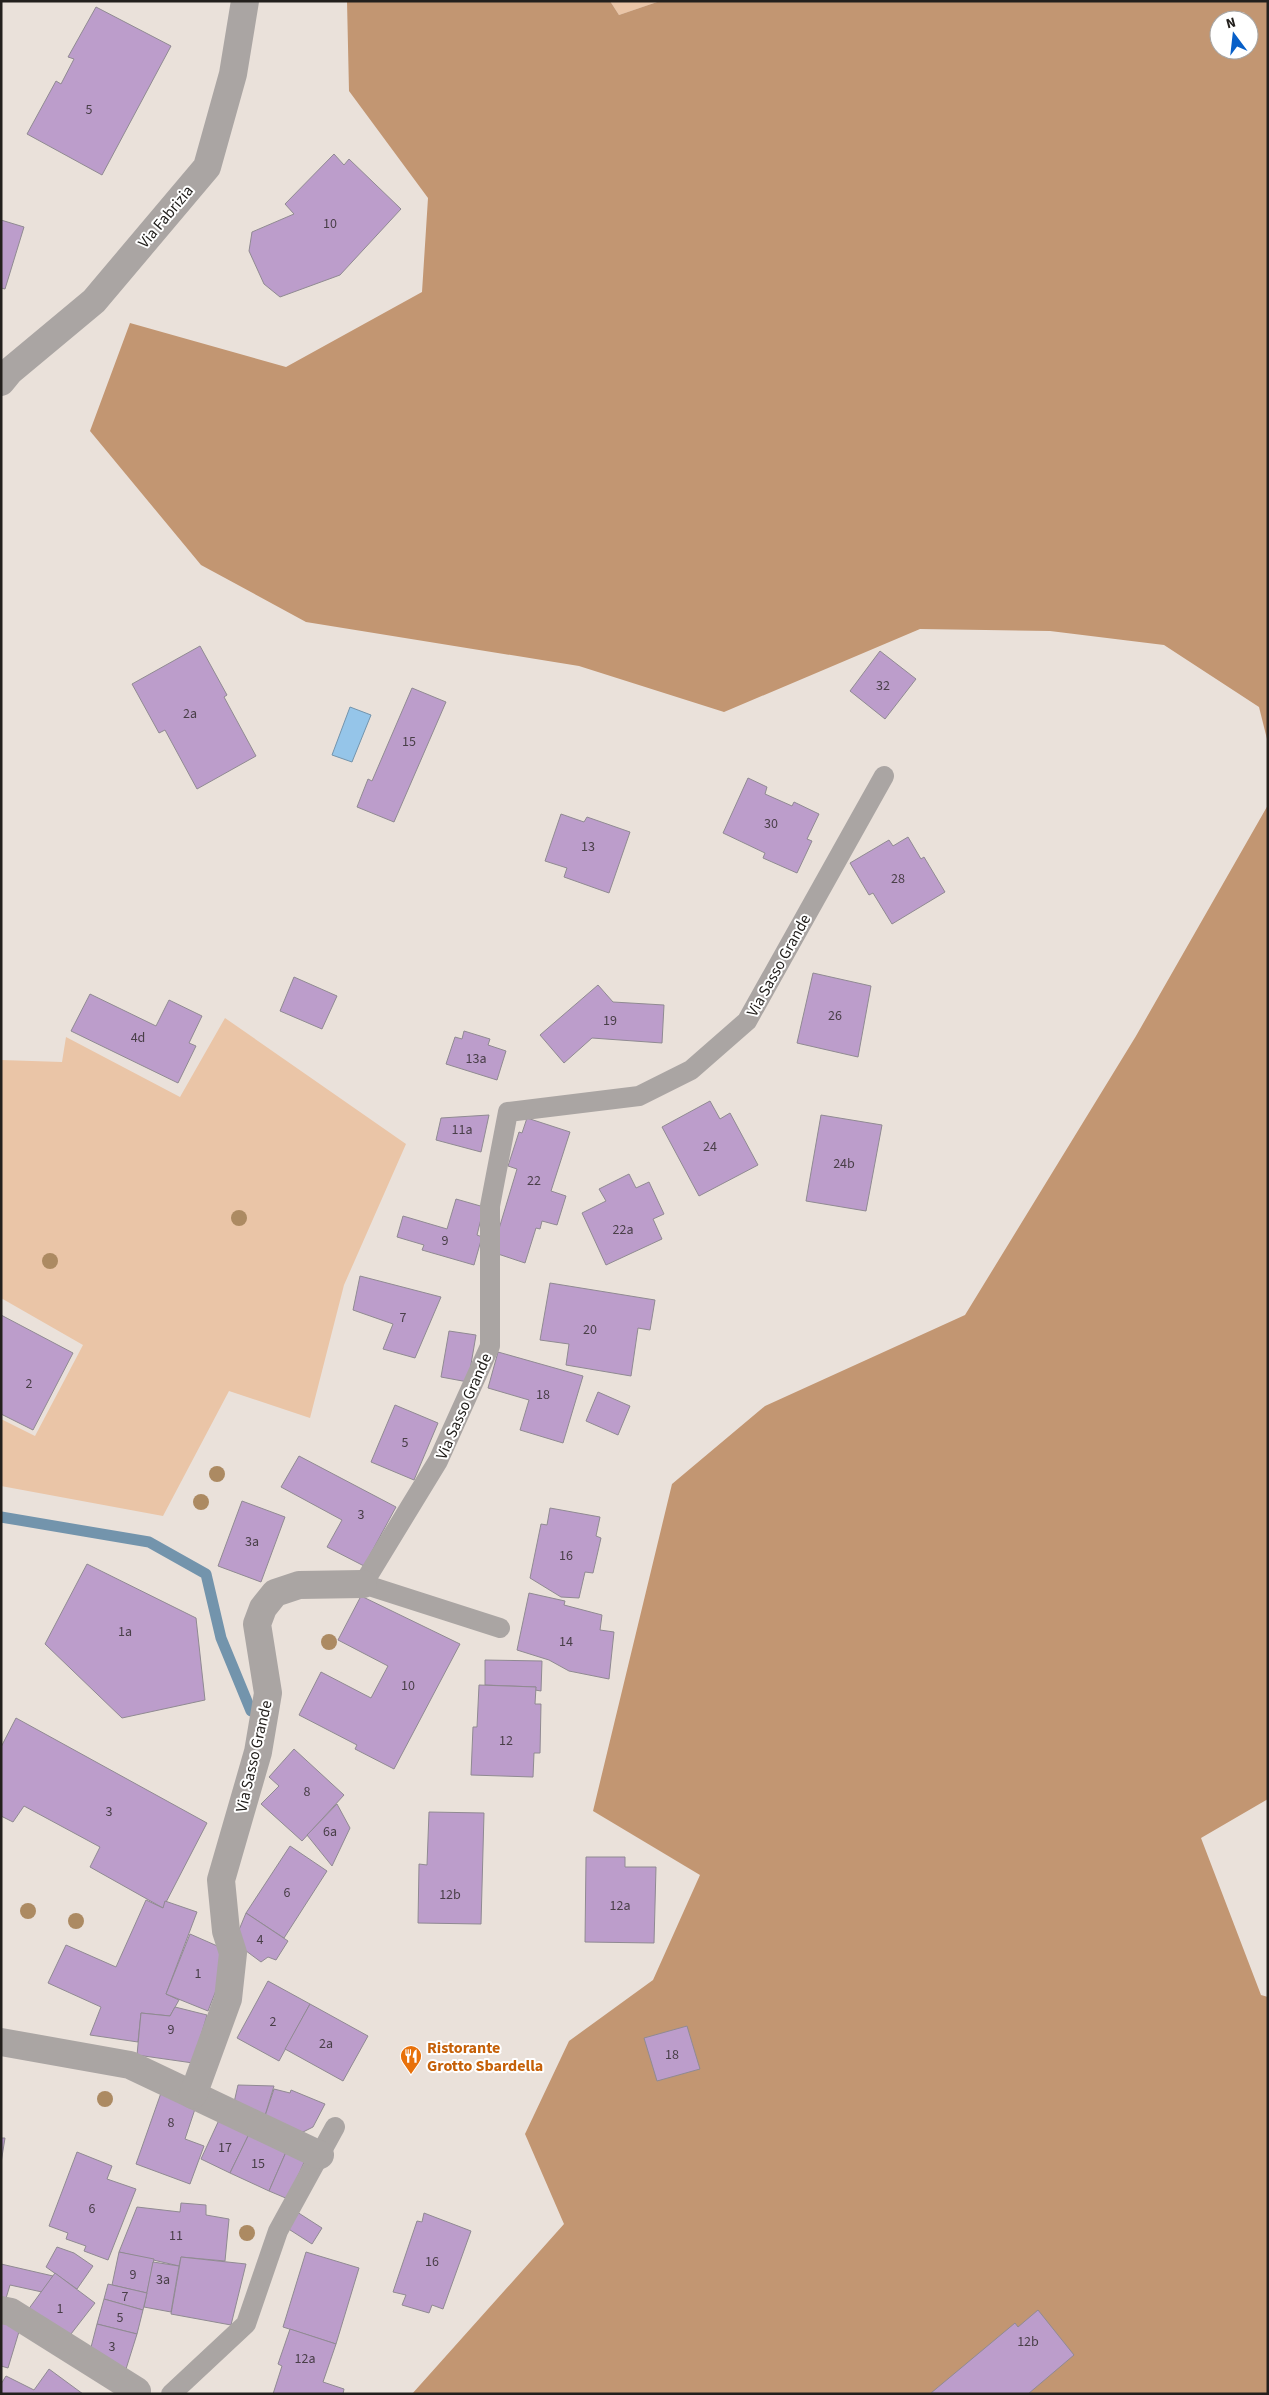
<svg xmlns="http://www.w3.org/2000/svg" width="1269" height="2395" viewBox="0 0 1269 2395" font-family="'Source Sans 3',sans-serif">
	<rect width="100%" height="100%" fill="#eae1da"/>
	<!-- green -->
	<g fill="#eac5a7">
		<path d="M610,1H660L619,15Z"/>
		<path d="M225,1018L406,1144L344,1285L310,1418L229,1391L163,1516L1,1486V1419L35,1436L83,1345L1,1298V1060L62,1062L66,1037L180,1097Z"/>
	</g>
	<!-- forest -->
	<g fill="#c29672" fill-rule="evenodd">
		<path d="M347,1H610L619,15L660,1H1268V743L1259,707L1164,645L1050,631L920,629L724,712L579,666L306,622L201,565L90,431L130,323L286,367L422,292L428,198L349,91ZM1219,20H1249V50H1219Z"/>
		<path d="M1268,805V1799L1201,1838L1261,1995L1268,1997V2394H412L564,2224L525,2134L569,2041L653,1980L700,1875L593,1811L672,1484L765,1406L965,1315L1136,1036Z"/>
	</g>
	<!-- water -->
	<path fill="#95c5e9" stroke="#7394ac" d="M350,707L371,715L352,762L332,755Z"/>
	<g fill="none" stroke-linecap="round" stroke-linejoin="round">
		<!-- stream -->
		<path stroke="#7394ac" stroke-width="11" d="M1,1517L149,1542L206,1574L221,1638L251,1711"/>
	</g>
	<!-- building -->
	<g fill="#bc9dcb" stroke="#908a92">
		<path d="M96,7L171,46L102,175L27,134L56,81L61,84L74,59L68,57Z"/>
		<path d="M334,154L344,165L349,159L401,209L340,275L280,297L264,284L249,251L252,232L294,214L285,204Z"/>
		<path d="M1,220L24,227L5,289L1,288Z"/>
		<path d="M200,646L227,695L224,697L256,756L197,789L165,730L159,733L132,684Z"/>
		<path d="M880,651L916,679L885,719L850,691Z"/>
		<path d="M412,688L446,702L394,822L357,807L368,779L372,781Z"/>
		<path d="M748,778L767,787L765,794L792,806L794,802L819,814L807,839L812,841L797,873L763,858L765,853L723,833Z"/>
		<path d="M561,814L584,822L587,817L630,832L609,893L564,877L567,868L545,861Z"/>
		<path d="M908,837L921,859L924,857L945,892L892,924L873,893L869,895L850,863L889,840L893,846Z"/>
		<path d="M813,973L871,986L858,1057L797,1043Z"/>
		<path d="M294,977L337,996L322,1029L280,1011Z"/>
		<path d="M598,985L613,1002L664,1005L662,1043L592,1038L564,1063L540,1035Z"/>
		<path d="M90,994L156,1026L169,1000L202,1016L189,1043L196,1046L178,1083L71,1031Z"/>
		<path d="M464,1031L490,1039L488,1045L506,1051L497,1080L446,1064L455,1037L462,1039Z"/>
		<path d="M710,1101L720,1119L730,1113L758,1165L699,1196L662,1127Z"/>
		<path d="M489,1115L481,1152L436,1140L441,1118Z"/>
		<path d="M821,1115L882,1125L866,1211L806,1201Z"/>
		<path d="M527,1118L570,1132L551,1191L566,1196L557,1225L542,1221L540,1229L536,1228L525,1263L492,1252L517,1169L508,1166L519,1132L522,1133Z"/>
		<path d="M629,1174L636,1188L649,1182L664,1214L653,1219L662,1239L606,1265L582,1213L606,1201L599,1189Z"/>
		<path d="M456,1199L484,1207L477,1235L482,1237L474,1265L422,1250L424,1245L397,1237L403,1216L447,1229Z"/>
		<path d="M360,1276L441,1297L415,1358L383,1349L393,1324L353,1310Z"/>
		<path d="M550,1283L655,1300L650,1330L638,1328L631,1376L566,1365L569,1344L540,1340Z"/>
		<path d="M1,1315L73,1353L33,1430L1,1414Z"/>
		<path d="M449,1331L476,1335L468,1382L441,1377Z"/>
		<path d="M498,1352L583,1376L563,1443L520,1430L529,1400L488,1388Z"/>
		<path d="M598,1392L630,1406L618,1435L586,1421Z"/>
		<path d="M395,1405L438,1423L414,1480L371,1462Z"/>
		<path d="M299,1456L396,1507L364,1566L327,1547L342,1520L281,1487Z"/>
		<path d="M242,1501L285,1517L261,1582L218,1566Z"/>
		<path d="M550,1508L600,1517L596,1536L601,1538L593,1573L585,1572L579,1598L561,1597L530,1578L541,1524L547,1525Z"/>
		<path d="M87,1564L196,1618L205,1700L122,1718L45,1644Z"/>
		<path d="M529,1593L565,1601L564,1605L602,1615L600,1630L614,1632L609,1679L569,1671L549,1660L517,1650Z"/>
		<path d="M361,1596L460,1644L394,1769L355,1749L357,1745L299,1715L321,1672L371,1698L388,1666L338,1640Z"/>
		<path d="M485,1660L542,1661L541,1691L535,1690L536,1687L485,1685Z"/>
		<path d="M479,1685L536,1687L535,1704H541L540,1753H534L533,1777L471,1775L473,1727H477Z"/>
		<path d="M16,1718L207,1823L163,1908L90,1867L100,1847L24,1806L13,1822L1,1816V1747Z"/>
		<path d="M294,1749L344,1795L302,1841L261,1804L279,1786L269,1777Z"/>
		<path d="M337,1804L350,1828L332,1866L307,1835Z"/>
		<path d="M429,1812L484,1813L481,1924L418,1923L419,1864L427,1865Z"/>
		<path d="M290,1846L327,1871L284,1938L246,1913Z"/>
		<path d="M586,1857H625V1867H656L654,1943L585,1942Z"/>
		<path d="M146,1900L163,1908L165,1901L197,1912L166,1994L179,2000L170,2016L141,2013L138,2042L90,2035L101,2007L48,1983L66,1945L116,1967Z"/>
		<path d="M246,1913L288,1941L276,1960L268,1957L261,1962L234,1942Z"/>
		<path d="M190,1934L231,1952L208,2011L166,1994Z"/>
		<path d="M268,1981L310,2004L279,2061L237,2038Z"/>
		<path d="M310,2004L368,2036L343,2081L285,2049Z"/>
		<path d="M175,2007L207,2015L193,2063L137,2055L141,2013L170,2016Z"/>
		<path d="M687,2026L700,2069L657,2081L644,2038Z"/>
		<path d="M238,2085L274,2086L264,2119L233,2107Z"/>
		<path d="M274,2089L290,2093L291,2090L325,2104L313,2127L303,2132L264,2119Z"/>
		<path d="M161,2093L196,2106L185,2139L204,2146L190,2184L136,2164Z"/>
		<path d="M219,2120L249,2134L230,2173L201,2159Z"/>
		<path d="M249,2134L286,2152L269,2191L230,2173Z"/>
		<path d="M1,2138H5L1,2163Z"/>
		<path d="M77,2152L112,2166L107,2179L136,2189L108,2260L84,2251L86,2246L66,2239L68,2233L49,2226Z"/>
		<path d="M286,2152L305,2160L288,2199L269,2191Z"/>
		<path d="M181,2203L206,2205V2215L229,2219L225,2261L181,2257L179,2266L119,2252L137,2207L180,2212Z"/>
		<path d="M297,2212L322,2228L312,2244L287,2228Z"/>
		<path d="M424,2213L471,2231L443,2309L432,2305L429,2313L402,2305L406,2295L393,2292L417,2221L422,2222Z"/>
		<path d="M57,2247L74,2253L93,2266L77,2289L46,2267Z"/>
		<path d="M119,2252L154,2259L147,2293L112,2285Z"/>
		<path d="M306,2252L359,2268L336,2344L283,2327Z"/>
		<path d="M181,2257L246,2264L231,2325L171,2314Z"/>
		<path d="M153,2262L179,2266L171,2312L144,2307Z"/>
		<path d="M1,2264L53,2276L42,2292L10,2285L4,2305H1Z"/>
		<path d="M55,2273L95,2303L64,2343L25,2314Z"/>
		<path d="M108,2284L147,2293L143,2310L104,2299Z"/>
		<path d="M104,2299L143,2310L137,2334L97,2324Z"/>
		<path d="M1038,2310L1074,2355L1028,2394L931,2393L1015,2323L1018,2327Z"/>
		<path d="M1,2319L21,2325L8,2368L1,2366Z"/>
		<path d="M97,2324L137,2334L126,2369L88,2359Z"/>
		<path d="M290,2329L336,2344L323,2382L344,2389L343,2394H273L282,2366L278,2364Z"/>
		<path d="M49,2369L83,2394H1V2384L6,2376L34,2390Z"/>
	</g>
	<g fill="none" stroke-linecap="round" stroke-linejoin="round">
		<!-- service -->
		<g stroke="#aaa5a3" stroke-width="20">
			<path d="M500,1628L363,1584L438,1461L490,1346V1206L508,1112L639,1096L691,1070L747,1021L884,776"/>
			<path d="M171,2394L246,2324L278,2231L335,2127"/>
		</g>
		<!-- minor -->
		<g stroke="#aaa5a3" stroke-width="28">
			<path d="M1,382L10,371L94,301L207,167L233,74L245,1"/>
			<path d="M1,2042L130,2065L320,2155"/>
			<path d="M193,2095L228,1999L233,1953L226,1931L221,1880L258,1752L268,1693L257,1624L263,1608L275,1593L299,1585L363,1584"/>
			<path d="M1,2310L11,2312L137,2391L136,2394"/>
		</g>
	</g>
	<!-- trees -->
	<g fill="#ac8a62">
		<circle cx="239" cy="1218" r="8"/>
		<circle cx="50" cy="1261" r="8"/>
		<circle cx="217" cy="1474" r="8"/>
		<circle cx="201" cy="1502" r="8"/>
		<circle cx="329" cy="1642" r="8"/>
		<circle cx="28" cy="1911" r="8"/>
		<circle cx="76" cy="1921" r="8"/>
		<circle cx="105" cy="2099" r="8"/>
		<circle cx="247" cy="2233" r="8"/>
	</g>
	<!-- icons -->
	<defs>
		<g id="restaurant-pin" transform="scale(1.125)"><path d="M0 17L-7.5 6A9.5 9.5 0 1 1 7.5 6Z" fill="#e8710a" stroke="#fff"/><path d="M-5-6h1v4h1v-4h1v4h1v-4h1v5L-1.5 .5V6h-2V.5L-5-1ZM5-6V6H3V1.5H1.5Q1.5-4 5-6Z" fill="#fff"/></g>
	</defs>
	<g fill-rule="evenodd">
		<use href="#restaurant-pin" x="411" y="2056"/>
	</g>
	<g text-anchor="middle" stroke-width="4" stroke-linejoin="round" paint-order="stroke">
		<!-- number labels -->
		<g font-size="14" fill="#493f48">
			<text x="89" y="114">5</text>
			<text x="330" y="228">10</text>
			<text x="883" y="690">32</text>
			<text x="190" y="718">2a</text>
			<text x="409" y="746">15</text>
			<text x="771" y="828">30</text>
			<text x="588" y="851">13</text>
			<text x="898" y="883">28</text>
			<text x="835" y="1020">26</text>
			<text x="610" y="1025">19</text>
			<text x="138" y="1042">4d</text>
			<text x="476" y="1063">13a</text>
			<text x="462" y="1134">11a</text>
			<text x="710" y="1151">24</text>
			<text x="844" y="1168">24b</text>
			<text x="534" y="1185">22</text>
			<text x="623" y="1234">22a</text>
			<text x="445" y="1245">9</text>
			<text x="403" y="1322">7</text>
			<text x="590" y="1334">20</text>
			<text x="29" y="1388">2</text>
			<text x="543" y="1399">18</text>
			<text x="405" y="1447">5</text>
			<text x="361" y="1519">3</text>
			<text x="252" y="1546">3a</text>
			<text x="566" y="1560">16</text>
			<text x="125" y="1636">1a</text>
			<text x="566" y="1646">14</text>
			<text x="408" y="1690">10</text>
			<text x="506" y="1745">12</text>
			<text x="307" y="1796">8</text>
			<text x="109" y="1816">3</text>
			<text x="330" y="1836">6a</text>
			<text x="287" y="1897">6</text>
			<text x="450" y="1899">12b</text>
			<text x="620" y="1910">12a</text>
			<text x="260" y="1944">4</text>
			<text x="198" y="1978">1</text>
			<text x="273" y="2026">2</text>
			<text x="171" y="2034">9</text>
			<text x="326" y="2048">2a</text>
			<text x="672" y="2059">18</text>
			<text x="171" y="2127">8</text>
			<text x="225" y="2152">17</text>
			<text x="258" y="2168">15</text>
			<text x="92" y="2213">6</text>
			<text x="176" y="2240">11</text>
			<text x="432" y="2266">16</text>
			<text x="133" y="2279">9</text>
			<text x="163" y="2284">3a</text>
			<text x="125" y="2301">7</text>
			<text x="60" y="2313">1</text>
			<text x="120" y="2322">5</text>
			<text x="1028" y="2346">12b</text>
			<text x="112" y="2351">3</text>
			<text x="305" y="2363">12a</text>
		</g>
		<!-- street labels -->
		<g font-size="16" fill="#23201d" stroke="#fff">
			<text transform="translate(165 216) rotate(-50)" y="6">Via Fabrizia</text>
			<text transform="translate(778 965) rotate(-61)" y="6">Via Sasso Grande</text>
			<text transform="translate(463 1406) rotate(-66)" y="6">Via Sasso Grande</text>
			<text transform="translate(253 1756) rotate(-77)" y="6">Via Sasso Grande</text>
		</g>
		<!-- food labels -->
		<g font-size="16" font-weight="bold" fill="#c56008" stroke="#fff" text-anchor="start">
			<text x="427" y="2053">Ristorante<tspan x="427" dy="18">Grotto Sbardella</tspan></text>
		</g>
	</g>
	<!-- border -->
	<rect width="1269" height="2395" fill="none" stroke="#23201d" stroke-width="5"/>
	<!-- north arrow -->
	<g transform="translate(1234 35) rotate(345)"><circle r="24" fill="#ffffff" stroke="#a7a6a5"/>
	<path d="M0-4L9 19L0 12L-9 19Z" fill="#075fc8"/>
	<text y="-8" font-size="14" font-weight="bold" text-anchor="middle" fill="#23201d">N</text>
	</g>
</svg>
